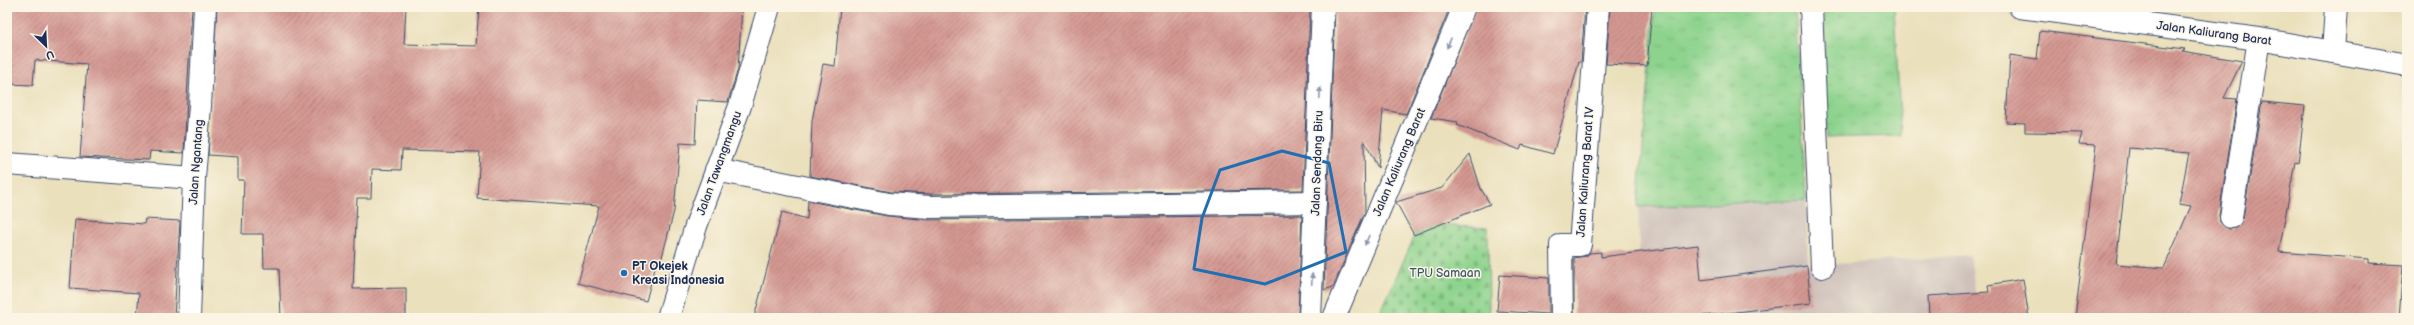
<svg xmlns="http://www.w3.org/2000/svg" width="2414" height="325" viewBox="0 0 2414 325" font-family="'Balsamiq Sans',sans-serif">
	<defs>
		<pattern id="grass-tufts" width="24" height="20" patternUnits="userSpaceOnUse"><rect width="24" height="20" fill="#8dd38d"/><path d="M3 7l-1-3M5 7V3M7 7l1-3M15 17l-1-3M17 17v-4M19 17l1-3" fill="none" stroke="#79b57c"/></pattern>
		<pattern id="cemetery-stones" width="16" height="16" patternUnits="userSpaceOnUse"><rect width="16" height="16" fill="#8dd38d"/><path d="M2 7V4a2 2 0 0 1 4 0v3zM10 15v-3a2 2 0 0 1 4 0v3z" fill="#79b57c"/></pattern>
		<pattern id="building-hatch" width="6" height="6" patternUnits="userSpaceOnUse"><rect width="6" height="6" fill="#d49892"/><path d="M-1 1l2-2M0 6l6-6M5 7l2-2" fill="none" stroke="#ab7c7a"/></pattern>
	</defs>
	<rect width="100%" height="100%" fill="#fcf5e5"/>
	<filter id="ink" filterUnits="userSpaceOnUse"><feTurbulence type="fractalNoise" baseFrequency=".025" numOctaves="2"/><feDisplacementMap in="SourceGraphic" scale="8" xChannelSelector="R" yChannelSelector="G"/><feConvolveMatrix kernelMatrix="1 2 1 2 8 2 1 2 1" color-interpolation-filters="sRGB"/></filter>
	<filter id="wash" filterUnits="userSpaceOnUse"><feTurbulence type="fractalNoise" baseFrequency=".012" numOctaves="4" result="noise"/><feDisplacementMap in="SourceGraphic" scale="16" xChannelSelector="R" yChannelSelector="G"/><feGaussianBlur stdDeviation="0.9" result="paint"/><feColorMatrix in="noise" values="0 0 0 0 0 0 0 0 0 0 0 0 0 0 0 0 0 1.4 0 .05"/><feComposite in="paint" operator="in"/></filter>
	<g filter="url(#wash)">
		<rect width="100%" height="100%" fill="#eae0bc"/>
		<!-- industrial -->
		<path fill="#cec1ba" d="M1806,200L1808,266L1970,255L1979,318H1641L1638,203Z"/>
		<!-- grass -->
		<g fill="url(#grass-tufts)" stroke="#548176">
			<path d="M1655,7H1795L1806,200L1638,207Z"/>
			<path d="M1824,7H1894L1901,136L1826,138Z"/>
		</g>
		<!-- cemetery -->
		<path fill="url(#cemetery-stones)" stroke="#548176" d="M1420,224L1488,228L1489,318H1378Z"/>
		<g id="blocks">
			<!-- building -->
			<g fill="url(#building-hatch)" fill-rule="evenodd">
				<path d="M7,7H90L122,9V7H192L184,153L150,151L149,160L80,157L87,64L35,60L33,85L7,84Z"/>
				<path d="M217,7H406L404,44L476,46L479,7H742L738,69L728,102L697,100L695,144L680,143L674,211L661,261L657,260L646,301L578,283L599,206L477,198L480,152L402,150L401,170L372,169L371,198H357L353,289L406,288V318H281L279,268H264L263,234H242L244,180H238V157L208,155Z"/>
				<path d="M840,7H1310L1303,190L930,194L891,192L810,176L812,121L823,64L835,66Z"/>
				<path d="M1335,7H1450L1406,114L1383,110L1378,168L1364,140L1365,212L1333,287L1324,290Z"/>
				<path d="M1476,7H1585L1581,62H1579L1553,154L1522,145L1520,150L1457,125L1458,122L1431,118Z"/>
				<path d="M1610,7H1652L1647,66L1606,64Z"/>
				<path d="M2040,31L2185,49L2182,51L2242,61L2224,98L2237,99L2219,215L2220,222L2229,229L2236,228L2243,219L2262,102L2305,106L2298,163L2295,162L2279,252L2369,259V263L2403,265L2399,318H2075L2096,145L2079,144L2082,133L2025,132V123L2006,122L2010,55L2037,59ZM2129,148L2189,153L2179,204L2191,206L2164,268L2116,264Z"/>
				<path d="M1470,154L1481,189L1490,204L1414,235L1396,202L1442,188Z"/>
				<path d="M808,201L887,216L930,220L1302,215L1298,316L1283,318H754L782,212L807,219Z"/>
				<path d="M75,219L144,224L145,219L180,221L174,318H137L139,293L70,288Z"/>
				<path d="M1698,245L1701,280L1807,266L1811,303L1686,318H1574V258L1586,256L1590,253L1601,252V257Z"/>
				<path d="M1500,275L1549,278V314L1497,311Z"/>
				<path d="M2023,279L2029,318H1929L1928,296L1989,292L1988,285Z"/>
			</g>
		</g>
	</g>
	<g filter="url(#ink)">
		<use href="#blocks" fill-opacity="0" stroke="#3a4a6c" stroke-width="1"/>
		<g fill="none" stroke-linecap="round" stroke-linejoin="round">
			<!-- street casing -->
			<g stroke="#3a4a6c" stroke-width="24">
				<g id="street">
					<path d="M1811,7L1822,267"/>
					<path d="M2020,7L2259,39L2407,65"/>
					<path d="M2333,52L2336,7"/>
					<path d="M7,164L194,178"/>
					<path d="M716,170L889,204L930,207L1315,202"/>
					<path d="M2231,217L2259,39"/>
					<path d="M189,318L194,178L200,106L205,7"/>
					<path d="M1310,318L1323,7"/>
					<path d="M1334,318L1464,7"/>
					<path d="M1562,318L1561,245H1580L1598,7"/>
				</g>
			</g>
			<!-- secondary casing -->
			<g stroke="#3a4a6c" stroke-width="24">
				<path id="secondary" d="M668,318L696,226L740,106L769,7"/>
			</g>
			<!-- street -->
			<use href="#street" stroke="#fff" stroke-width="22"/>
			<!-- secondary -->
			<use href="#secondary" stroke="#fff" stroke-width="22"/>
		</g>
		<!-- one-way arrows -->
		<defs><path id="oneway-solid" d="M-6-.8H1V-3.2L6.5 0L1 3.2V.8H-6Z"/></defs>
		<g fill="#8d97ae">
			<use href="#oneway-solid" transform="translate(1449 43) rotate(113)"/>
			<use href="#oneway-solid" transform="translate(1320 93) rotate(-88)"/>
			<use href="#oneway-solid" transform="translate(1367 240) rotate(113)"/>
			<use href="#oneway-solid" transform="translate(1312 279) rotate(-87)"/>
		</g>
	</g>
	<!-- marked area -->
	<path fill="none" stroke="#1f6fb2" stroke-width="3" stroke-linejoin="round" d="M1282,151L1329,163L1346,252L1265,284L1194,269L1202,218L1220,170Z"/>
	<!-- markers -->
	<circle fill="#1f6fb2" stroke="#fcf5e5" stroke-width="1.5" cx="624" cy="273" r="4"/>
	<g text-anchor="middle" stroke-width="3" stroke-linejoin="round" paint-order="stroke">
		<!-- street labels -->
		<g font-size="12" fill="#1b2f5e" stroke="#fcf5e5">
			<text transform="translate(2214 33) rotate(8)" y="4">Jalan Kaliurang Barat</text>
			<text transform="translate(196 162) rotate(-86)" y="4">Jalan Ngantang</text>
			<text transform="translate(1399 162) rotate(-67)" y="4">Jalan Kaliurang Barat</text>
			<text transform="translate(719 163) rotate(-70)" y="4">Jalan Tawangmangu</text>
			<text transform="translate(1317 163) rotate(-88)" y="4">Jalan Sendang Biru</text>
			<text transform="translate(1585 172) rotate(-86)" y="4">Jalan Kaliurang Barat IV</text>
		</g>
		<!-- poi labels -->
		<g font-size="12" font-weight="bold" fill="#1b2f5e" stroke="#fcf5e5" text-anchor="start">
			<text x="632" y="270">PT Okejek<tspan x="632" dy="14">Kreasi Indonesia</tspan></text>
		</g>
		<!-- park labels -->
		<g font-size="12" fill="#38586a" stroke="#fcf5e5">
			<text x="1445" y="277">TPU Samaan</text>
		</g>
	</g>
	<!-- margin -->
	<rect width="2414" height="325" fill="none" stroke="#fcf5e5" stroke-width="24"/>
	<!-- north arrow -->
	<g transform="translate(46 46) rotate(156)" stroke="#fcf5e5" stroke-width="3" paint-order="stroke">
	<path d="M0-3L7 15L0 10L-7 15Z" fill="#1b2f5e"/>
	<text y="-6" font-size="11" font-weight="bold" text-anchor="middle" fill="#1b2f5e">U</text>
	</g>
</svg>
